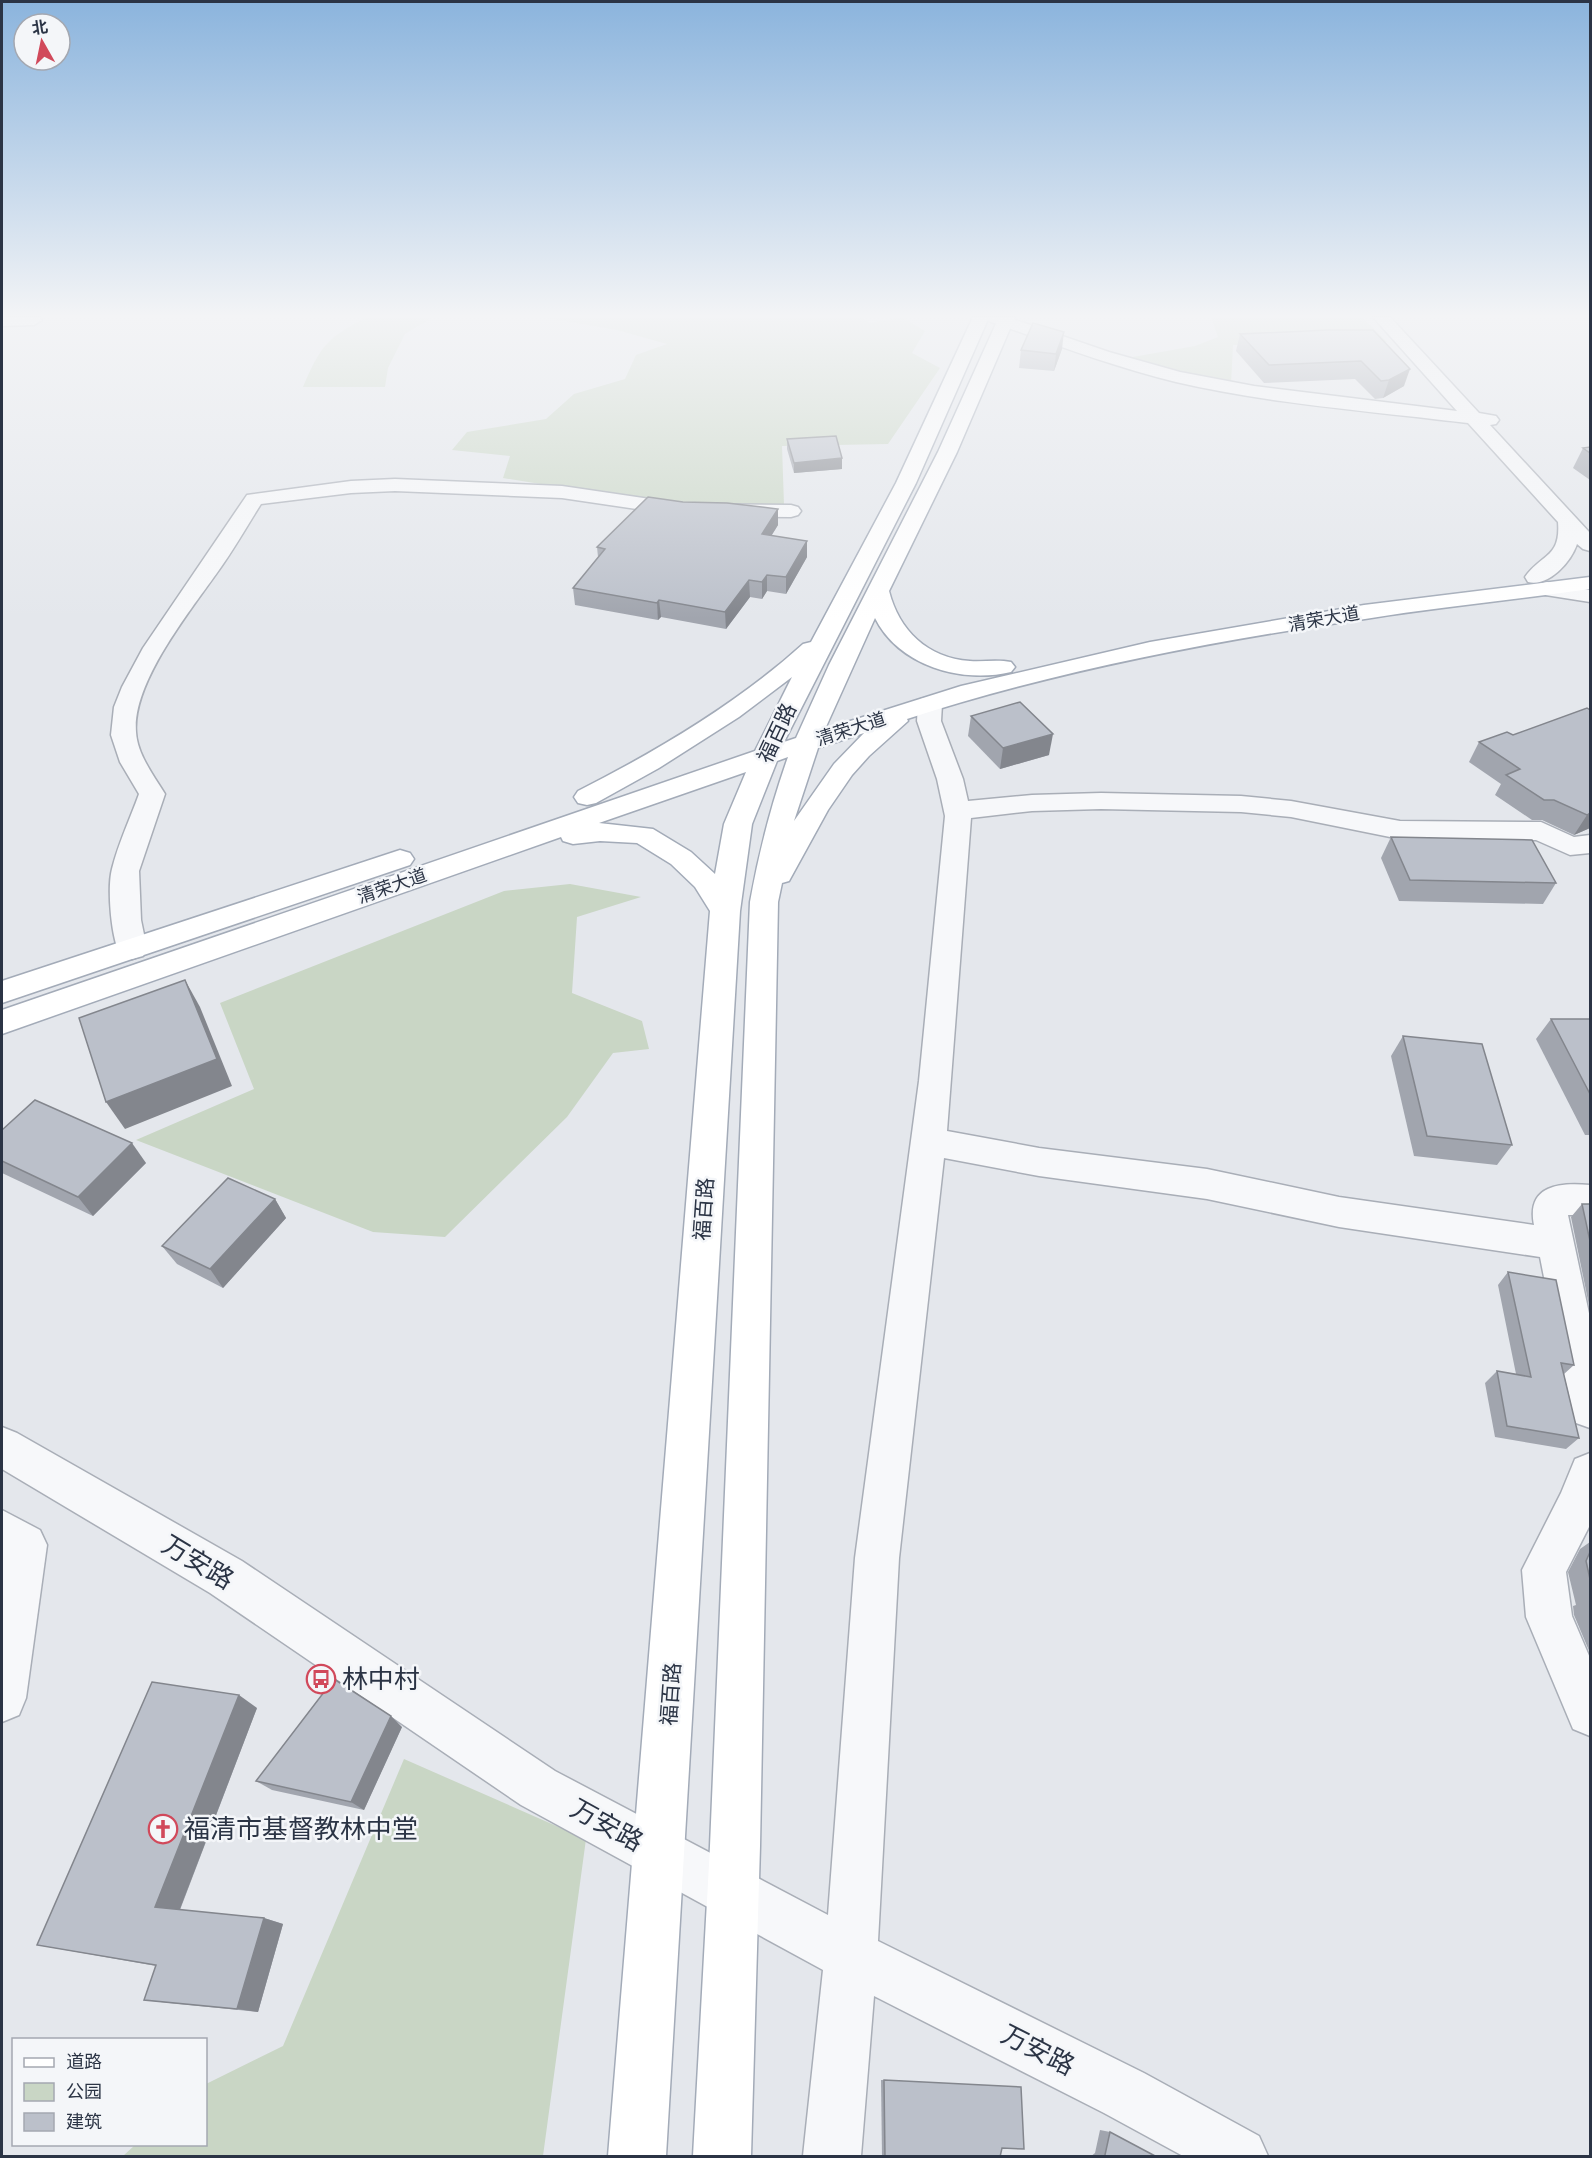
<svg xmlns="http://www.w3.org/2000/svg" width="1592" height="2158" viewBox="0 0 1592 2158" font-family="Raleway,'Noto Sans SC',sans-serif">
	<rect width="100%" height="100%" fill="#e4e7ec"/>
	<!-- green -->
	<g fill="#c9d6c5">
		<path d="M367,317H433L405,334L388,368L385,387H303C321,345 327,338 367,317Z"/>
		<path d="M542,317H862L869,323L902,317L925,331L912,353L940,368L888,444L782,446L784,505L683,507L503,478L510,456L452,450L467,432L546,419L574,394L625,379L636,355L667,344L617,330Z"/>
		<path d="M1211,317H1362L1387,342L1233,345L1231,384L1175,373L1127,358L1195,346L1218,337Z"/>
		<path d="M570,884L641,897L577,917L572,993L642,1021L649,1049L613,1053L567,1117L445,1237L373,1232L136,1140L254,1089L220,1003L504,891Z"/>
		<path d="M404,1759L586,1839L543,2156H123L135,2145L206,2144V2084L283,2046Z"/>
	</g>
	<g fill="none" stroke-linecap="round" stroke-linejoin="round">
		<!-- minor casing -->
		<g stroke="#a9aeb7" stroke-width="3">
			<g id="minor">
				<path d="M2,317H40L42,320L34,325L2,326Z"/>
				<path d="M983,317H1007L1109,352L1180,372L1254,386L1457,411L1373,317H1390L1479,413L1496,416L1499,420L1496,424L1490,425L1590,533V551L1583,549L1577,544C1571,562 1549,587 1528,582L1525,577C1541,554 1561,558 1558,522L1468,423C1371,411 1271,404 1176,382C1111,366 1048,342 986,320Z"/>
				<path d="M395,479L562,486L684,504L791,505L798,507L801,511L798,515L791,517L684,516L562,498L395,491L351,493L261,504C247,526 234,549 219,570C191,610 132,682 136,732C137,754 154,776 165,794L139,871L141,920L147,949L143,956L132,959L121,956C111,940 107,888 112,869C118,844 130,819 139,794L120,762L111,735L114,707L122,687L143,648L247,495L351,481Z"/>
				<path d="M1547,582L1590,590V602L1539,594L1536,589L1539,584Z"/>
				<path d="M930,697L939,699L942,704L941,721L963,779L968,801L1032,795L1101,793L1241,796L1291,801L1400,821L1541,822L1574,837L1590,835V853L1570,855L1536,840L1400,839L1291,817L1241,812L1101,809L1032,811L971,818L947,1131L1039,1148L1207,1169L1339,1197L1534,1225C1526,1185 1560,1182 1590,1185V1215H1568L1590,1318V1428L1576,1423L1570,1409L1540,1257L1339,1227L1207,1199L1039,1176L944,1158L899,1558L878,1941L1144,2073L1259,2136L1268,2156H1183L1104,2113L874,1996L861,2156H803L823,1970L521,1805L210,1593L2,1469V1427L17,1433L242,1561L555,1771L828,1915L855,1558L919,1081L945,816L937,779L917,721L918,704L921,699Z"/>
				<path d="M1590,1453V1525L1566,1572L1572,1616L1590,1658V1736L1573,1729L1526,1617L1522,1570L1561,1493L1575,1459Z"/>
				<path d="M2,1510L40,1530L47,1545L26,1698L19,1715L2,1722Z"/>
			</g>
		</g>
		<!-- major casing -->
		<g stroke="#a3abb8" stroke-width="3">
			<g id="major">
				<path d="M973,317H989L916,483L784,742L796,738L829,665L938,452L999,317H1015L957,452L889,591C899,630 927,658 970,661C984,662 997,659 1011,662L1015,667L1011,672C962,684 899,666 875,618L825,729L961,686L1150,642L1364,605L1590,577V589C1515,600 1440,607 1365,619C1211,641 1055,671 907,719L908,721L869,756L852,775L828,810L789,881L782,883L778,902L760,1846L751,2156H693L710,1846L750,902C759,852 771,805 788,757L777,761L752,824L740,911L666,2156H608L710,911L695,887L671,864L637,843L600,841L573,844L563,841L561,837L2,1034V1010L755,751L792,677L739,717L659,768L596,803L587,805L578,803L574,797L578,791C657,751 737,704 803,644L811,642L896,483ZM864,733L834,764L794,821L818,748ZM746,772L724,824L715,874L691,852L653,829L599,823Z"/>
				<path d="M400,850L410,853L414,859L410,865L2,1003V981Z"/>
			</g>
		</g>
		<!-- minor -->
		<use href="#minor" fill="#f7f8fa" fill-rule="evenodd"/>
		<!-- major -->
		<use href="#major" fill="#fff" fill-rule="evenodd"/>
	</g>
	<!-- wall -->
	<g fill="#a1a5ae">
		<path d="M1328,330L1404,386L1383,398L1375,399L1355,379L1264,383L1236,351L1240,334Z"/>
		<path d="M1062,349L1054,371L1019,368L1021,350Z"/>
		<path d="M787,439L842,469L794,473L787,449Z"/>
		<path d="M1590,447V480L1573,468L1583,448Z"/>
		<path d="M683,502L778,509V525L771,536L807,541V557L786,594L767,591L762,599L750,597L726,629L661,617L658,620L575,605L573,588L598,557L597,547Z"/>
		<path d="M1587,708L1590,828L1574,835L1542,820H1532L1495,795L1501,784L1469,762L1479,742L1513,735Z"/>
		<path d="M971,716L1049,755L1000,769L968,736Z"/>
		<path d="M1391,837L1556,883L1543,904L1399,901L1381,858Z"/>
		<path d="M1551,1019H1590V1135H1585L1536,1039Z"/>
		<path d="M1403,1036L1512,1145L1497,1165L1414,1156L1391,1056Z"/>
		<path d="M2,1130L146,1163L93,1216L2,1173Z"/>
		<path d="M275,1199L286,1218L223,1288L177,1264L162,1246Z"/>
		<path d="M1582,1204H1590V1310L1571,1217Z"/>
		<path d="M1508,1272L1574,1365L1564,1374L1579,1438L1566,1449L1495,1437L1485,1383L1497,1371L1516,1374L1498,1285Z"/>
		<path d="M1590,1542V1653L1574,1615L1573,1606L1576,1605L1568,1572L1580,1549Z"/>
		<path d="M257,1708L180,1910L264,1918L283,1924L258,2012L169,2003L144,2000L156,1966L37,1945Z"/>
		<path d="M402,1727L364,1810L272,1790L256,1781Z"/>
		<path d="M881,2080H884L1002,2148L1000,2157H882Z"/>
		<path d="M1100,2130L1110,2132L1157,2157H1090L1095,2153Z"/>
	</g>
	<!-- shaded-wall -->
	<g fill="#83868d">
		<path d="M1064,332L1062,349L1054,371L1056,354Z"/>
		<path d="M1410,369L1404,386L1383,398L1389,380Z"/>
		<path d="M842,458V469L794,473V463Z"/>
		<path d="M778,509V525L762,551V534Z"/>
		<path d="M807,541V557L786,594V577Z"/>
		<path d="M767,575V591L762,599V582Z"/>
		<path d="M749,580L750,597L726,629L725,612Z"/>
		<path d="M659,600L661,617L658,620L657,603Z"/>
		<path d="M1053,734L1049,755L1000,769L1003,748Z"/>
		<path d="M1590,813V828L1574,835L1587,815Z"/>
		<path d="M185,980L200,1007L232,1086L125,1129L106,1102Z"/>
		<path d="M132,1143L146,1163L93,1216L78,1197Z"/>
		<path d="M275,1199L286,1218L223,1288L210,1269Z"/>
		<path d="M239,1695L257,1708L178,1914L155,1907Z"/>
		<path d="M391,1716L402,1727L364,1810L351,1802Z"/>
		<path d="M264,1918L283,1924L258,2012L237,2009Z"/>
	</g>
	<!-- building -->
	<g fill="#bbc0ca" stroke="#83868d" stroke-width="1.5">
		<path d="M1033,323L1064,332L1056,354L1021,350Z"/>
		<path d="M1328,330H1373L1410,369L1389,380L1381,381L1361,361L1269,365L1240,334Z"/>
		<path d="M836,436L842,458L794,463L787,439Z"/>
		<path d="M1590,447V453L1583,448Z"/>
		<path d="M648,497L683,502L727,503L778,509L762,534L807,541L786,577L767,575L762,582L749,580L725,612L659,600L657,603L573,588L605,549L597,547Z"/>
		<path d="M1020,702L1053,734L1003,748L971,716Z"/>
		<path d="M1587,708L1590,710V813L1587,815L1554,800H1544L1506,775L1520,769L1479,742L1507,732L1513,735Z"/>
		<path d="M1391,837L1532,840L1556,883L1410,880Z"/>
		<path d="M185,980L217,1059L106,1102L79,1018Z"/>
		<path d="M1551,1019H1590V1094Z"/>
		<path d="M1403,1036L1482,1044L1512,1145L1427,1136Z"/>
		<path d="M35,1100L132,1143L78,1197L2,1161V1130Z"/>
		<path d="M228,1178L275,1199L210,1269L162,1246Z"/>
		<path d="M1582,1204H1590V1241Z"/>
		<path d="M1508,1272L1556,1280L1574,1365L1561,1363L1579,1438L1507,1426L1497,1371L1531,1377Z"/>
		<path d="M1590,1552V1579L1586,1561Z"/>
		<path d="M334,1679L391,1716L351,1802L256,1781Z"/>
		<path d="M152,1682L239,1695L155,1907L264,1918L237,2009L144,2000L156,1965L37,1945Z"/>
		<path d="M884,2080L1021,2087L1024,2149L1002,2148L1000,2157H885Z"/>
		<path d="M1110,2132L1157,2157H1103L1105,2155Z"/>
	</g>
	<!-- sky -->
	<linearGradient id="sky" x2="0" y2="1"><stop stop-color="#8bb4dd"/><stop offset="0.51" stop-color="#f3f4f6"/><stop offset="1" stop-color="#f3f4f6" stop-opacity="0"/></linearGradient>
	<rect width="1592" height="619" fill="url(#sky)"/>
	<!-- icons -->
	<defs>
		<g id="bus-ring" transform="scale(1.5)"><circle r="9.5" fill="#f4f6f9" stroke="#d1495b" stroke-width="1.5"/><path d="M-5-6H5V4H4V6H2V4H-2V6H-4V4H-5ZM-3.5-4V0h7V-4ZM-3.5 1.2v1.5H-2V1.2ZM2 1.2v1.5H3.5V1.2Z" fill="#d1495b"/></g>
		<g id="church-ring" transform="scale(1.5)"><circle r="9.5" fill="#f4f6f9" stroke="#d1495b" stroke-width="1.5"/><path d="M-1.2-6h2.4v3.5h3.3v2.4h-3.3V6h-2.4V-.1h-3.3v-2.4h3.3Z" fill="#d1495b"/></g>
	</defs>
	<g fill-rule="evenodd">
		<use href="#bus-ring" x="321" y="1679"/>
		<use href="#church-ring" x="163" y="1829"/>
	</g>
	<g text-anchor="middle" stroke-width="5" stroke-linejoin="round" paint-order="stroke">
		<!-- far-street labels -->
		<g font-size="18" fill="#2b3445" stroke="#f4f6f9">
			<text transform="translate(1324 619) rotate(-10)" y="6">清荣大道</text>
			<text transform="translate(851 729) rotate(-18)" y="6">清荣大道</text>
			<text transform="translate(392 886) rotate(-19)" y="6">清荣大道</text>
		</g>
		<!-- street labels -->
		<g font-size="21" fill="#2b3445" stroke="#f4f6f9">
			<text transform="translate(777 733) rotate(-65)" y="7">福百路</text>
			<text transform="translate(704 1209) rotate(-86)" y="7">福百路</text>
			<text transform="translate(671 1694) rotate(-86)" y="7">福百路</text>
		</g>
		<!-- near-street labels -->
		<g font-size="26" fill="#2b3445" stroke="#f4f6f9">
			<text transform="translate(198 1562) rotate(31)" y="9">万安路</text>
			<text transform="translate(607 1825) rotate(29)" y="9">万安路</text>
			<text transform="translate(1038 2050) rotate(27)" y="9">万安路</text>
		</g>
		<!-- near-poi labels -->
		<g font-size="26" fill="#2b3445" stroke="#f4f6f9" text-anchor="start">
			<text x="342" y="1688">林中村</text>
			<text x="184" y="1838">福清市基督教林中堂</text>
		</g>
	</g>
	<!-- border -->
	<rect width="1592" height="2158" fill="none" stroke="#2b3445" stroke-width="6"/>
	<!-- legend -->
	<rect x="12" y="2038" width="195" height="108" fill="#f4f6f9" stroke="#a4a8b1" stroke-width="1.5"/>
	<rect x="24" y="2058" width="30" height="9" fill="#ffffff" stroke="#a4a8b1" stroke-width="1.5"/>
	<text x="66" y="2068" font-size="18" fill="#2b3445">道路</text>
	<rect x="24" y="2083" width="30" height="18" fill="#c9d6c5" stroke="#a4a8b1" stroke-width="1.5"/>
	<text x="66" y="2098" font-size="18" fill="#2b3445">公园</text>
	<rect x="24" y="2113" width="30" height="18" fill="#bbc0ca" stroke="#a4a8b1" stroke-width="1.5"/>
	<text x="66" y="2128" font-size="18" fill="#2b3445">建筑</text>
	<!-- north arrow -->
	<g transform="translate(42 42) rotate(351)"><circle r="28" fill="#f4f6f9" stroke="#a4a8b1" stroke-width="1.5"/>
	<path d="M0-4.5L10 22L0 15L-10 22Z" fill="#d1495b"/>
	<text y="-9" font-size="16" font-weight="bold" text-anchor="middle" fill="#2b3445">北</text>
	</g>
</svg>
